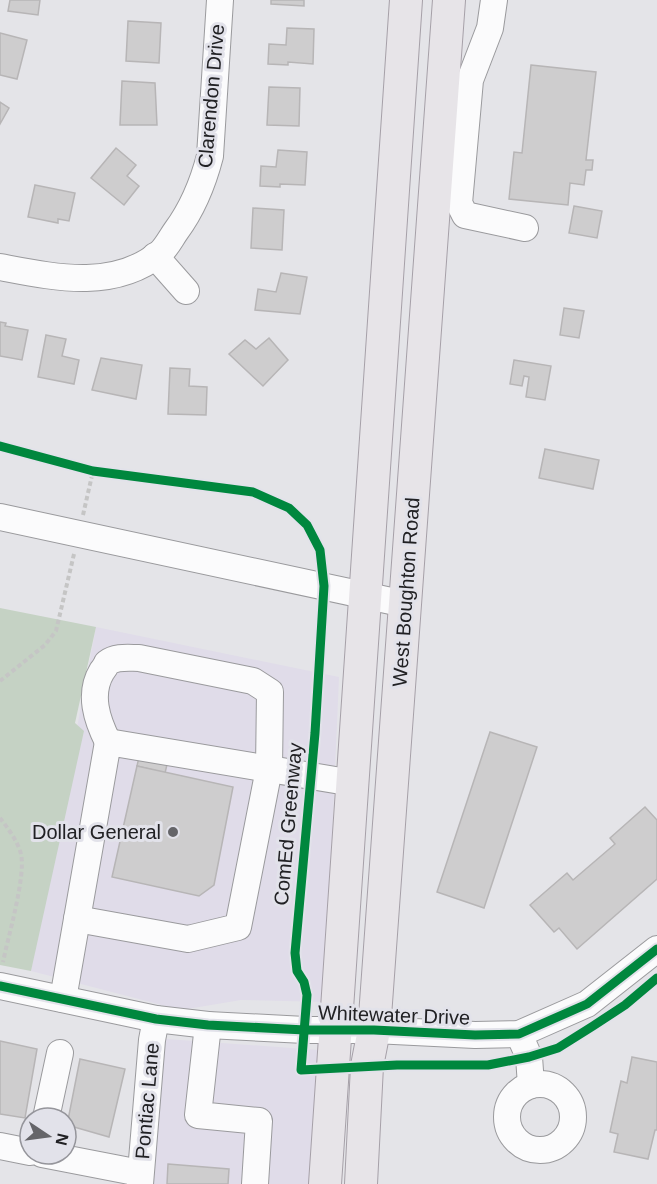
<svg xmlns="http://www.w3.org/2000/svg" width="657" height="1184" viewBox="0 0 657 1184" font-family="Helvetica,sans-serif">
	<rect width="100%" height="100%" fill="#e4e4e8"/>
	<!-- commercial -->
	<g fill="#e0dce9">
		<path d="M96,627L339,677L325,1002L241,1000L181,1010L31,971Z"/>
		<path d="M166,1039L319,1050L309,1184H153L155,1122Z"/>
	</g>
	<!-- green -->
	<path fill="#c5d2c4" d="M0,608L96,627L75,723L84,731L31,971L0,965Z"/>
	<!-- building -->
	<g fill="#cecdce" stroke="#b7b5b6" stroke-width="1.5">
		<path d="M10,0H40L38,15L8,11Z"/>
		<path d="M271,0H304V6L271,4Z"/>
		<path d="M128,21L161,23L159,63L126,61Z"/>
		<path d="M287,28L314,29L313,64L288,62V65L268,64L269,44L286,45Z"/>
		<path d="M0,33L27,40L17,79L0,75Z"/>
		<path d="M531,65L596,72L586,160H593L592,170H586L584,185L570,183L568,205L509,199L514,152L522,153Z"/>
		<path d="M122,81L155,83L157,125H120Z"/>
		<path d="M269,87L300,88L299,126L267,125Z"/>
		<path d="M0,102L9,108L0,124Z"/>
		<path d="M116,148L136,165L127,176L139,186L124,205L91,178Z"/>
		<path d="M278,150L307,152L305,185L280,184V187L260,186L261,166L276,167Z"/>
		<path d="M35,185L75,193L69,221L58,219V223L28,217Z"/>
		<path d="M574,206L602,211L597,238L569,233Z"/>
		<path d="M253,208L284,210L282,250L251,248Z"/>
		<path d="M281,273L307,277L300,314L255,310L258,289L276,292Z"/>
		<path d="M564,308L584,311L579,338L560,335Z"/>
		<path d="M0,322L6,323L5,326L28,330L22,360L0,356Z"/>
		<path d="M46,335L66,339L62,356L79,360L74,384L38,377Z"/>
		<path d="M269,338L288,360L263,386L229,354L245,340L256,349Z"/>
		<path d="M101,358L142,365L136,399L92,390Z"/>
		<path d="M514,360L551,366L545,400L526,397L529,377L524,376L522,386L510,384Z"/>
		<path d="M170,368L190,369L189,386L207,387L206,415L168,414Z"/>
		<path d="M545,449L599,460L593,489L539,478Z"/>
		<path d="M490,732L537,747L484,908L437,892Z"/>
		<path d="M141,748L169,756L165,773L137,766Z"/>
		<path d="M137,766L233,787L214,885L199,896L112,877Z"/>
		<path d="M645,807L657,820V879L577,949L559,928L554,932L530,905L567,873L573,880L615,844L610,838Z"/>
		<path d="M0,1041L37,1049L25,1118L0,1114Z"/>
		<path d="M632,1057L657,1062V1130H655L648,1159L614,1152L618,1134L610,1132L621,1081L627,1083Z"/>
		<path d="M80,1059L125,1069L109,1137L67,1125Z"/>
		<path d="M168,1164L229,1169L228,1184H167Z"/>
	</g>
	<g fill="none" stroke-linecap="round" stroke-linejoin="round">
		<!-- minor casing -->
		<g stroke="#9a9a9d" stroke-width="28">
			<g id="minor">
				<path d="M494,0L490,28L470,80L459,203L465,215L525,228"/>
				<path d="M155,256L186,291"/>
				<path d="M0,267C53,277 114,291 160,253C166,248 171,238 176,231C193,208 203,183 210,156L220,0"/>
				<path d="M0,517L405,604"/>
				<path d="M77,919L188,939L238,927L269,769L270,692L253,681L139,658C129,658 116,656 107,663C107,664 103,670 102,671C88,694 97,720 108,742"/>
				<path d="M0,986L156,1019L208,1025L305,1030H374L475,1035L519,1034L587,1004L657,949"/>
				<path d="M63,999L108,742L353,783"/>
				<path d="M208,1025L198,1115L259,1121L255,1184"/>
				<path d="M519,1034L529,1057L531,1085"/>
				<circle cx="540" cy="1117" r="33"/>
				<path d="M46,1118L60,1053"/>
				<path d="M0,1146L30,1152"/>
				<path d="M42,1154L140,1173"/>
				<path d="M140,1184L152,1040L156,1019"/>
			</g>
		</g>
		<!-- major casing -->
		<g stroke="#a6a0a8" stroke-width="34">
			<g id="major">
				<path d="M325,1184L406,0"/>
				<path d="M361,1184L367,1066L374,1030L449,0"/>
			</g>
		</g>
		<!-- path -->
		<g stroke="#c5c5c5" stroke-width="4" stroke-dasharray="4.5 3" stroke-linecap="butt">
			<path d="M83,515L93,471"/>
			<path d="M0,681L45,645L56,631L74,554"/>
			<path d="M0,818C8,828 18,842 21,854C26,877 8,937 3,962"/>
		</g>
		<!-- minor -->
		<use href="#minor" stroke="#fbfbfc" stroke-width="26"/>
		<!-- major -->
		<use href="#major" stroke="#e7e4e8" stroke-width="32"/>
		<!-- cycleway casing -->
		<g stroke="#e2e2ea" stroke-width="13">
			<g id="cycleway">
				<path d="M0,446L93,471L253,492L289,508L307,525L320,550L324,586L315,733L295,953L297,971L304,982L307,995L301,1070L397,1065H488L529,1057L558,1048L593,1026L625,1005L657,978"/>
				<path d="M0,986L156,1019L208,1025L305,1030H374L475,1035L519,1034L587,1004L657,949"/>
			</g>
		</g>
		<!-- cycleway -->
		<use href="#cycleway" stroke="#00873e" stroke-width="9"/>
	</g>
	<!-- markers -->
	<circle fill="#656569" stroke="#e2e2ea" stroke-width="2" cx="173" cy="832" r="6"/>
	<g text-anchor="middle" stroke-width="6" stroke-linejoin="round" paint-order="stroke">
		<!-- street labels -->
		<g font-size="20" fill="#212124" stroke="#e2e2ea">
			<text transform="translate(211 96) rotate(-85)" y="7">Clarendon Drive</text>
			<text transform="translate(406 592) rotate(-86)" y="7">West Boughton Road</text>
			<text transform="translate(288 824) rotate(-85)" y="7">ComEd Greenway</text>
			<text transform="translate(394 1015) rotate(2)" y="7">Whitewater Drive</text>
			<text transform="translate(147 1101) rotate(-85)" y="7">Pontiac Lane</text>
		</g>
		<!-- poi labels -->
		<g font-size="20" fill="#212124" stroke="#e2e2ea" text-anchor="end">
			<text x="161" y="839">Dollar General</text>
		</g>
	</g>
	<!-- north arrow -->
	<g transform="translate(48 1136) rotate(103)"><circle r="28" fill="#e2e2ea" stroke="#95959b" stroke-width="1.5"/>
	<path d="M0-4.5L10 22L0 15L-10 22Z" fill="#656569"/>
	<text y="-9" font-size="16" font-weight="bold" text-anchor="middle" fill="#212124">N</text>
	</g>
</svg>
